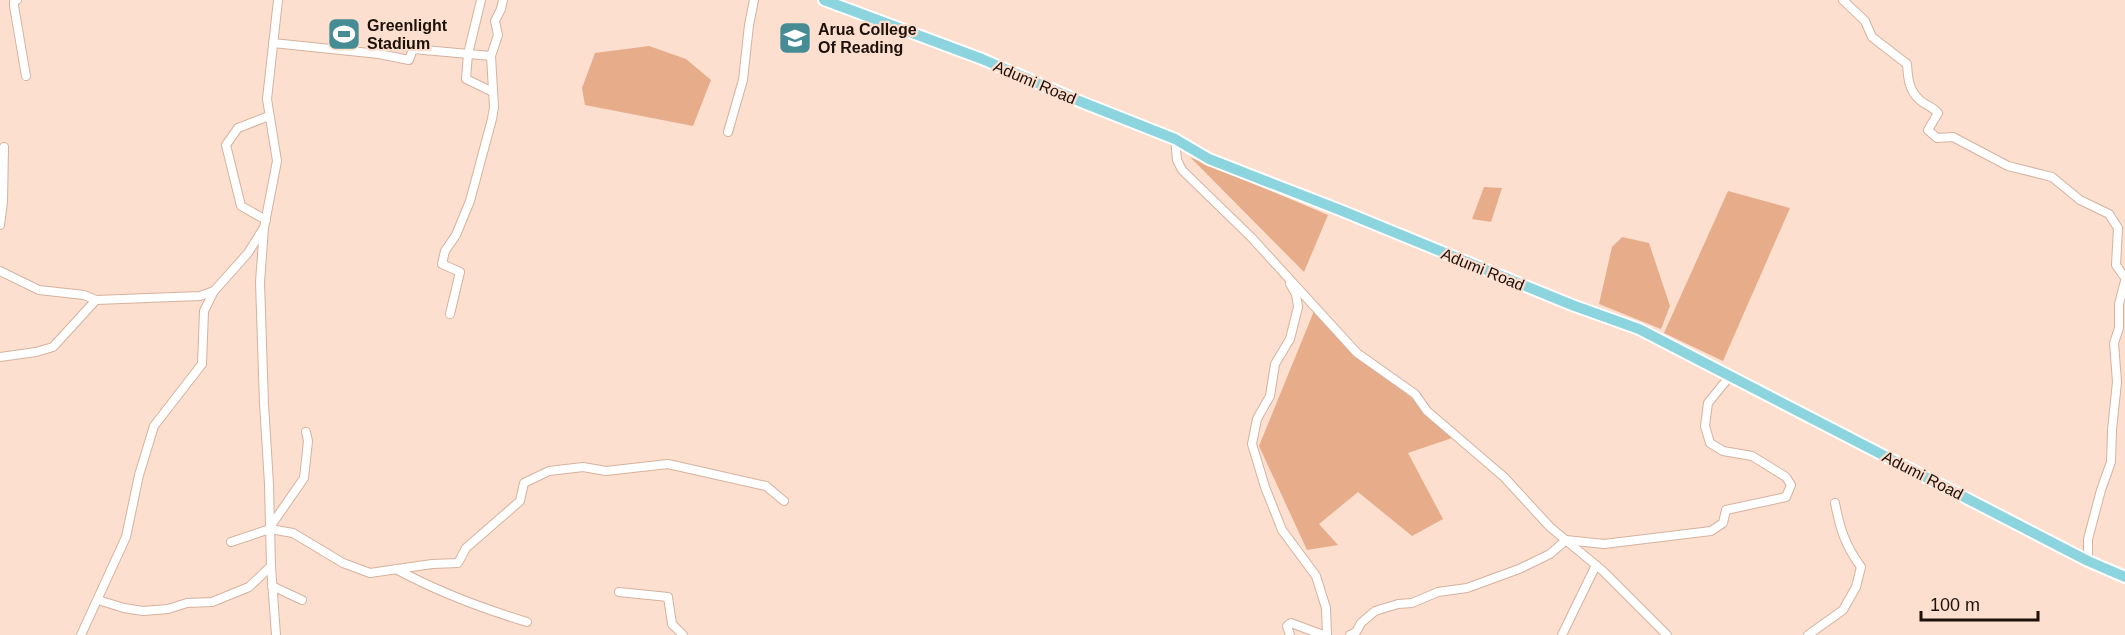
<svg xmlns="http://www.w3.org/2000/svg" width="2125" height="635" viewBox="0 0 2125 635" font-family="Helvetica,sans-serif">
	<rect width="100%" height="100%" fill="#fcdfcf"/>
	<!-- green -->
	<g fill="#e7ac8a">
		<path d="M649,46L686,59L711,80L693,126L585,105L582,88L595,53Z"/>
		<path d="M1190,157L1328,215L1304,272Z"/>
		<path d="M1484,187L1502,188L1491,222L1472,219Z"/>
		<path d="M1728,191L1790,208L1723,361L1664,333Z"/>
		<path d="M1622,237L1649,243L1670,306L1661,329L1599,304L1612,247Z"/>
		<path d="M1314,311L1455,437L1408,453L1443,519L1412,536L1358,492L1319,524L1338,545L1307,550L1259,446Z"/>
	</g>
	<g fill="none" stroke-linecap="round" stroke-linejoin="round">
		<!-- minor casing -->
		<g stroke="#d5b29e" stroke-width="10">
			<g id="minor">
				<path d="M17,0L14,2V6L26,76"/>
				<path d="M481,0L468,54L466,79L493,92"/>
				<path d="M1843,0L1865,21L1872,37L1907,64C1908,80 1909,91 1921,101C1927,106 1933,107 1938,113L1928,130L1937,138L1953,137L2008,166L2052,177L2080,200L2109,214L2118,228L2116,265L2125,278"/>
				<path d="M273,43L379,54L409,60L413,49L491,56"/>
				<path d="M728,132L743,80L749,25L754,0"/>
				<path d="M1175,139L1177,160L1182,170L1251,237L1357,353L1415,394L1427,411L1504,477L1550,527L1603,571L1667,635"/>
				<path d="M266,220L241,206L226,145L238,128L269,116"/>
				<path d="M0,225L3,202L4,147"/>
				<path d="M0,271L39,290L84,295L96,300L200,296L214,291"/>
				<path d="M1290,284L1296,294L1298,307L1290,339L1275,364L1270,396L1257,419L1252,444L1265,487L1282,530L1316,576L1326,608L1327,635"/>
				<path d="M450,314L460,272L442,264L445,251L456,235L470,201L492,119L494,107L491,56L498,35L495,21L501,9L503,0"/>
				<path d="M0,357L36,352L53,347L96,300"/>
				<path d="M270,527L304,478L308,441L306,432"/>
				<path d="M231,542L270,529L293,533L343,563L370,573L432,564L458,563L466,548L520,501L524,483L549,471L583,467L606,471L668,464L766,486L784,501"/>
				<path d="M2088,561V539L2101,490L2111,462L2112,430L2117,382L2114,343L2119,328V304L2125,281"/>
				<path d="M396,569C438,592 481,608 527,622"/>
				<path d="M272,586L302,600"/>
				<path d="M619,592L668,597L672,624L683,635"/>
				<path d="M98,600L124,608L143,611L168,609L187,603L212,602L249,587L271,566"/>
				<path d="M81,635L126,537L139,475L154,426L202,364L204,311L214,291L248,253L263,229"/>
				<path d="M276,635L271,566L269,484L264,404L260,282L264,228L277,161L267,99L278,0"/>
				<path d="M1290,635L1287,626L1291,623L1323,635"/>
				<path d="M1350,635L1356,632L1361,623L1375,611L1398,604L1412,603L1438,592L1467,588L1519,569L1550,554L1566,540L1604,544L1711,531L1723,523L1726,510L1786,497L1791,485L1786,477L1752,456L1723,451L1710,443L1705,426L1708,403L1730,376"/>
				<path d="M1562,635L1596,565"/>
				<path d="M1808,635L1843,610L1856,587L1861,567C1845,545 1840,529 1835,503"/>
			</g>
		</g>
		<!-- major casing -->
		<g stroke="#fff" stroke-width="14">
			<path id="major" d="M824,0L982,59L1079,101L1175,139L1209,159L1340,210L1572,305L1639,329L2088,561L2125,577"/>
		</g>
		<!-- minor -->
		<use href="#minor" stroke="#fff" stroke-width="8"/>
		<!-- major -->
		<use href="#major" stroke="#8dd5de" stroke-width="10"/>
	</g>
	<!-- icons -->
	<defs>
		<g id="stadium-square" transform="scale(1.725)"><rect x="-9" y="-9" width="18" height="18" rx="4" fill="#458c95" stroke="#fcdfcf"/><path d="M0-5a6.5 5 0 1 0 0 10a6.5 5 0 1 0 0-10ZM-3.5-1.8h7v3.6h-7Z" fill="#fff"/></g>
		<g id="school-square" transform="scale(1.725)"><rect x="-9" y="-9" width="18" height="18" rx="4" fill="#458c95" stroke="#fcdfcf"/><path d="M0-5L7-2L0 1L-7-2ZM-4 1L0 2.5L4 1V4Q0 6-4 4Z" fill="#fff"/></g>
	</defs>
	<g fill-rule="evenodd">
		<use href="#stadium-square" x="344" y="34"/>
		<use href="#school-square" x="795" y="38"/>
	</g>
	<g text-anchor="middle" stroke-width="4.5" stroke-linejoin="round" paint-order="stroke">
		<!-- poi labels -->
		<g font-size="16" font-weight="bold" fill="#1d110a" stroke="#fcdfcf" text-anchor="start">
			<text x="367" y="31">Greenlight<tspan x="367" dy="18">Stadium</tspan></text>
			<text x="818" y="35">Arua College<tspan x="818" dy="18">Of Reading</tspan></text>
		</g>
		<!-- street labels -->
		<g font-size="16" fill="#1d110a" stroke="#fcdfcf">
			<text transform="translate(1035 82) rotate(23)" y="6">Adumi Road</text>
			<text transform="translate(1483 269) rotate(22)" y="6">Adumi Road</text>
			<text transform="translate(1923 475) rotate(27)" y="6">Adumi Road</text>
		</g>
	</g>
	<!-- scale -->
	<path d="M1921 611v9h117v-9" fill="none" stroke="#1d110a" stroke-width="3"/>
	<text x="1930" y="611" font-size="18" fill="#1d110a" stroke="#fcdfcf" stroke-width="4.5" paint-order="stroke">100 m</text>
</svg>
